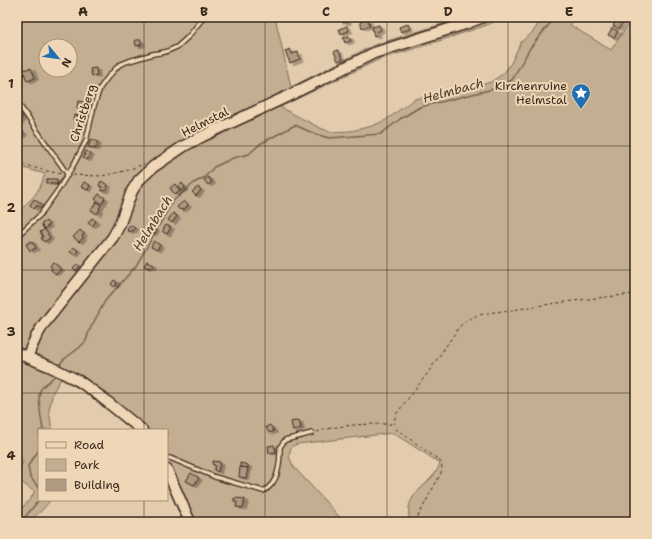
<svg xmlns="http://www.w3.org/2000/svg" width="652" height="539" viewBox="0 0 652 539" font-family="'Shantell Sans',sans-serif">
	<defs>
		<filter id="shadow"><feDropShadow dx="3.5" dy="2" stdDeviation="0" flood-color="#0004"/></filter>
	</defs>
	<rect width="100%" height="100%" fill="#e3ccad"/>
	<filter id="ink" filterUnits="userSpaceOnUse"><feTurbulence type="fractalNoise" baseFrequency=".025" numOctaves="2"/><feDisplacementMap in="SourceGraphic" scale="8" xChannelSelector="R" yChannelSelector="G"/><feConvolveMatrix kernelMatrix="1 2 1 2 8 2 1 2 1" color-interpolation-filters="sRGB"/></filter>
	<g filter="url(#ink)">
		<!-- green -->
		<path fill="#c4ae92" stroke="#806c58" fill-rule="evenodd" d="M17,17H275L291,87L374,45L465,17H505L487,25L430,44L380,59L280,107L318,127L330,132L351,131L372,126L386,120L414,99L458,92L491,82L504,73L511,63L521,42L532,33L543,17H577L570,25L611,50L633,17H635V522H409C409,516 408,508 410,503C417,486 435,481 440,463L393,433L297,444L291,447L289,456L293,466L344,522H183L167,485V430H132L84,391L61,379L53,392L49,410L52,430H39V500H50V501L41,511L33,518L30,522H17V514L30,499L35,492L18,480L19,472L23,461L17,452V303L22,298L17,293V214L35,195L41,185L45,174L17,166ZM46,46H70V70H46Z"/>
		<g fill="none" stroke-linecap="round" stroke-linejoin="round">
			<!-- stream -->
			<g stroke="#74614e" stroke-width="1.5">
				<path d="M59,366L63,360L79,348L86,341L89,331L105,301L136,266L173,201L194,183L205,177L214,167L233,158L249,154L260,144L295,125L315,134L329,138L381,134L400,119L420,107L493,89L512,80L530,48L555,17"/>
				<path d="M43,430C42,422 36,395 41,389C45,382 52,382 56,373"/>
				<path d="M39,450L28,466L30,477L39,488"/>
				<path d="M21,522L39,500"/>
			</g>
		</g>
		<!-- building -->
		<g fill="#af9980" stroke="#3b2a1e" filter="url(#shadow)">
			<path d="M342,17H346L348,22L343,23Z"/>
			<path d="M617,17H625L619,29L613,26Z"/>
			<path d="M368,19L370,26L362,28L360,21Z"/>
			<path d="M408,24L410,29L401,32L399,27Z"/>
			<path d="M379,25L381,30L377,32L378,35L374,36L372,27Z"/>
			<path d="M347,26L349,31L341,34L339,29Z"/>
			<path d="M612,28L618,31L614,38L608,35Z"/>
			<path d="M349,36L351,41L345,43L343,38Z"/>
			<path d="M135,40H141V45L136,46Z"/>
			<path d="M290,49L292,54L298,52L300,59L290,63L285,51Z"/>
			<path d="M338,50L343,59L338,61L334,52Z"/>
			<path d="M31,68L35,78L27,81L23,70Z"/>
			<path d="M96,68L97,75L92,76L90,69Z"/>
			<path d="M78,101L84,102L82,109L77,108Z"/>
			<path d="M17,113L23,114L20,123L17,122Z"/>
			<path d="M74,115L80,116L79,122L73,120Z"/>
			<path d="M18,129L24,132L22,136L17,134Z"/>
			<path d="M72,129L77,130L75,138L70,137Z"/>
			<path d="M91,139L98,142L95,149L88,147Z"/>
			<path d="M86,151L91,154L87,160L83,158Z"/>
			<path d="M208,177L212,182L208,185L204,180Z"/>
			<path d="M47,179H57V184H58V185H56V184L46,183Z"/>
			<path d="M101,181L108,185L106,190H105L104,191L101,190L102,187L99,186Z"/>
			<path d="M84,182L90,185L88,190L81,187Z"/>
			<path d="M182,183L185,188L181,191L178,187Z"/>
			<path d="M175,184L180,191L175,195L170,188Z"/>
			<path d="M198,187L201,190L196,196L192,192Z"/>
			<path d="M99,194L105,198L102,204L95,199Z"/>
			<path d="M34,199L43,206L41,208L37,205L34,209L30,205Z"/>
			<path d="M184,201L188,205L183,210L181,209L180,210L177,207Z"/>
			<path d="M97,202L101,205L99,208L100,209L97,214L91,210Z"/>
			<path d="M173,213L177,216L172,223L168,220Z"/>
			<path d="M92,218L96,221L92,226L88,223Z"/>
			<path d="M46,221L49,225L44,229L41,224Z"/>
			<path d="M130,225L135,228L133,231L131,230L130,232L127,230Z"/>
			<path d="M166,225L171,227L167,234L163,232V230Z"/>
			<path d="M152,227L156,229L153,234L149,232Z"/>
			<path d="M45,229L50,238L44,242L41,238L43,237L40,232Z"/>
			<path d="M80,230L84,234L82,236L83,238L79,242L73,237Z"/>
			<path d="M32,241L36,248L30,251L26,244Z"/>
			<path d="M154,241L160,245L157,250L151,247Z"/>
			<path d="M73,247L78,250L75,255L70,252Z"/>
			<path d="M147,261L154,264L152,267L149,266L148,268L144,266Z"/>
			<path d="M53,262L61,269L56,274L51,270L52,268L50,266Z"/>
			<path d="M77,264L80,266L76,271L73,269Z"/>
			<path d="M114,280L117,282L116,284H117L114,287L111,284Z"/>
			<path d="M299,420L301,428L293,431L291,422Z"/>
			<path d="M270,425L274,431L269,433L266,427Z"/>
			<path d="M274,445L276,452L269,453L268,446Z"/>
			<path d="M213,461L220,462L218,472L214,470L215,465L212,464Z"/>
			<path d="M240,463L248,465V468L240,467Z"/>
			<path d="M240,467L248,468L246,478L239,477Z"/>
			<path d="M191,473L199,478L194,485L186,481Z"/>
			<path d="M234,498L245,499L243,508L236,507L237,502H234Z"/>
		</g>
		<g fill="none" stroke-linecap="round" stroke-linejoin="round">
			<!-- service casing -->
			<g stroke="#3b2a1e" stroke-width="6">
				<g id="service">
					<path d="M17,102L68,175"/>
					<path d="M17,236L40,215L58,190L74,164L86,141L94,106L100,88L108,77L119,65L129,61L153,54L165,52L177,47L188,37L204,17"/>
					<path d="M167,458H170L215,477L263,491C279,484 280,463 280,447L285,440L297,437L312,433"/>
				</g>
			</g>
			<!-- secondary casing -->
			<g stroke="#3b2a1e" stroke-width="13">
				<g id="secondary">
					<path d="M17,353L51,367L79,381L100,396L142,430"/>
					<path d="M27,357L36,337L43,325L113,237L119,226L132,191L139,180L153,167L184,146L203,136L286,97L374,53L465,24L483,17"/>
					<path d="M167,470L190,522"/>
				</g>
			</g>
			<!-- path -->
			<g stroke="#3b2a1e" stroke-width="1" stroke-dasharray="3 3" stroke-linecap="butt">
				<path d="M17,163L47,171L62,174"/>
				<path d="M73,175L102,176L125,171L144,164"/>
				<path d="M317,432C339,424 369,424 393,424"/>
				<path d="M415,522L441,473C442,468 443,464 439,460L396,429C393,423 394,419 397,413L427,374L457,330C461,325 465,320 471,318C481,313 501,311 513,310C553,303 594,298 635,294"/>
			</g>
			<!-- service -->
			<use href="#service" stroke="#eed6b6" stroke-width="3.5"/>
			<!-- secondary -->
			<use href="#secondary" stroke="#eed6b6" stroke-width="10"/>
		</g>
	</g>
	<!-- grid -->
	<path fill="none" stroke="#3b2a1e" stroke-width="1" stroke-opacity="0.55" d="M144,17V430M265,17V522M387,17V522M508,17V522M17,146H635M17,270H635M17,393H635M144,500V522"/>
	<!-- icons -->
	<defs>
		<g id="sight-pin" transform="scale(1)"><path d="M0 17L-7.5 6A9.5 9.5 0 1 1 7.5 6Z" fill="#1f6fb2" stroke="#eed6b6"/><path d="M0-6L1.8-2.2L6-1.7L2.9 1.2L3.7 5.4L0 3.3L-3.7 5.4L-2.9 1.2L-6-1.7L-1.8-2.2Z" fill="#fff"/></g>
	</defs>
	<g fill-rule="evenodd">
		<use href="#sight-pin" x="581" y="93"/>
	</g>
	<g text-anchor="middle" stroke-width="4" stroke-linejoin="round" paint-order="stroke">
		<!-- poi labels -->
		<g font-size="12" fill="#3b2a1e" stroke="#eed6b6" text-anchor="end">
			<text x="567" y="90">Kirchenruine<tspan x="567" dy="14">Helmstal</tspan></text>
		</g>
		<!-- street labels -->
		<g font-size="12" fill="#3b2a1e" stroke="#eed6b6">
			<text transform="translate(83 113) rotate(-72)" y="4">Christberg</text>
			<text transform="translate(205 122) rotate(-27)" y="4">Helmstal</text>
		</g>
		<!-- water labels -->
		<g font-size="13" font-style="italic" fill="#534132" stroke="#eed6b6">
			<text transform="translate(453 90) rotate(-15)" y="5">Helmbach</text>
			<text transform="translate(152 223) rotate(-58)" y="5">Helmbach</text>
		</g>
	</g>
	<!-- margin -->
	<rect width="652" height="539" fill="none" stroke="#eed6b6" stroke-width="44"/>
	<!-- legend -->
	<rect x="38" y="429" width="130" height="72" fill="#eed6b6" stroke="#a69179"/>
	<rect x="46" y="442" width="20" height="6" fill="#eed6b6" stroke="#a69179"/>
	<text x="74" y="449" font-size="12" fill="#3b2a1e">Road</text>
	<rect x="46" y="459" width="20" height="12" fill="#c4ae92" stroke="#a69179"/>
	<text x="74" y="469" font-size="12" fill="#3b2a1e">Park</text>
	<rect x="46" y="479" width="20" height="12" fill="#af9980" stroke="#a69179"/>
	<text x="74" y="489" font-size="12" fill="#3b2a1e">Building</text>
	<!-- north arrow -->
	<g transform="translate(58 58) rotate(119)"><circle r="19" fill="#eed6b6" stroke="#a69179"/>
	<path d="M0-3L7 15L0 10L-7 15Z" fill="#1f6fb2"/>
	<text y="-6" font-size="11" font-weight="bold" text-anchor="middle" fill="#3b2a1e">N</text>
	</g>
	<rect x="22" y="22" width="608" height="495" fill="none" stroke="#3b2a1e" stroke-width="1.5"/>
	<g font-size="13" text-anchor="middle" font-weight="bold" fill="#3b2a1e">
		<text x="83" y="16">A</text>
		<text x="204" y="16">B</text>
		<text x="326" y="16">C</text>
		<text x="448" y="16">D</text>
		<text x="569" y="16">E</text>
		<text x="11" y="88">1</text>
		<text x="11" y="212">2</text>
		<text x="11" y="336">3</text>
		<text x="11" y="460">4</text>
	</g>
</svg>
